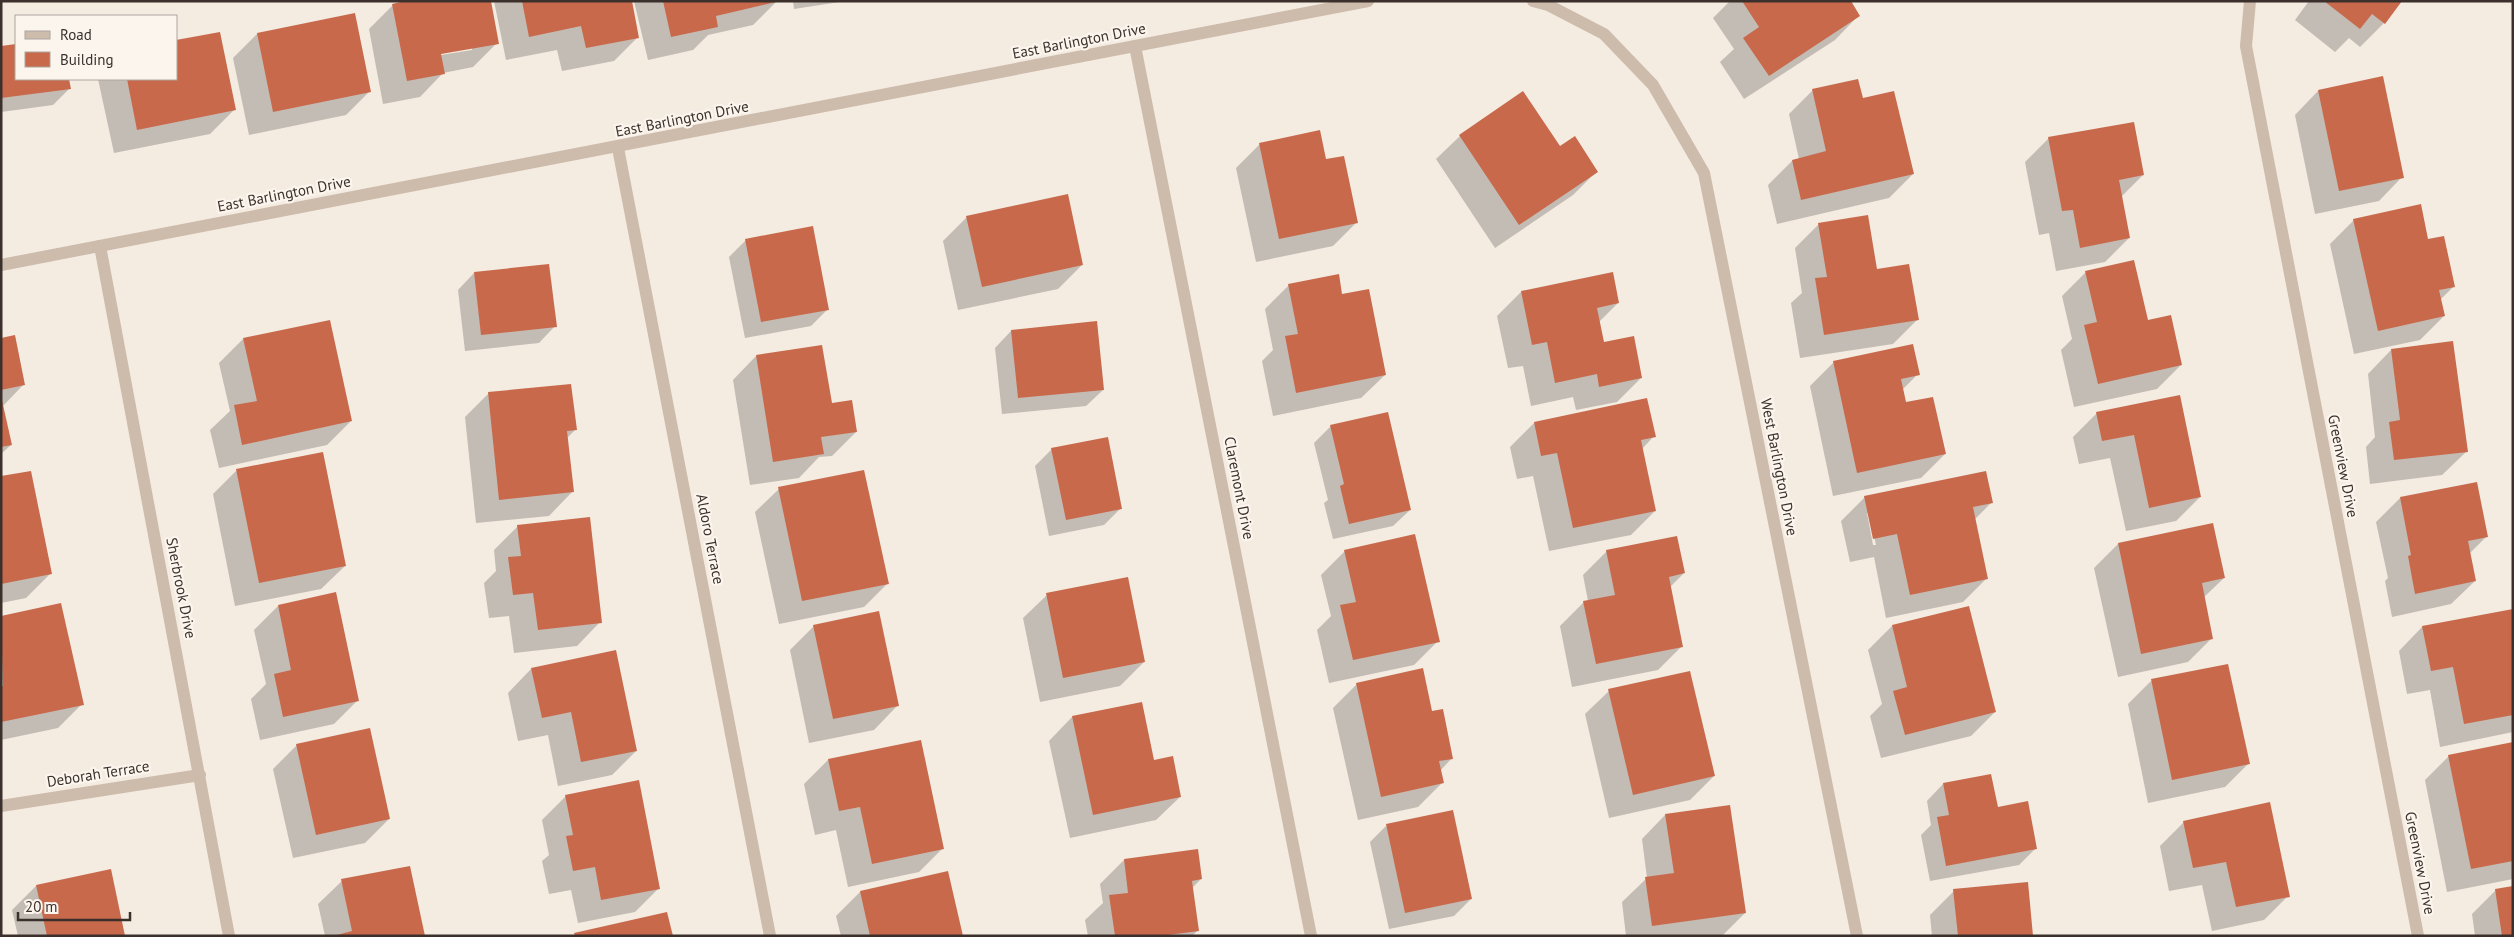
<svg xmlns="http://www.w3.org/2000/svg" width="2514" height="937" viewBox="0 0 2514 937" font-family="'PT Sans',sans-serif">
	<rect width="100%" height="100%" fill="#f4ebe1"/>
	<!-- shadow -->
	<g fill="#0003" fill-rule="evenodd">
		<path d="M494,1H630L638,37L614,61L562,71L557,50L506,60Z"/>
		<path d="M634,1H777L753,25L708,35L693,50L648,60Z"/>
		<path d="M793,1H846L794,9Z"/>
		<path d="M1730,1H1849L1858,16L1835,40L1744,99L1720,62L1734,49L1713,18Z"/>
		<path d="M2309,1H2401L2384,23L2360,47L2349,38L2335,52L2295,20Z"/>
		<path d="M393,5L497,43L473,67L443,73L420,97L383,104L369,29ZM472,47V50L435,56V54Z"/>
		<path d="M354,14L370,91L346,115L249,135L233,58L257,34Z"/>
		<path d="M16,45V79H68L69,89L53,105L1,112V47Z"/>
		<path d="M98,79H176L234,110L210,134L114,153Z"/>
		<path d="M1813,90L1913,174L1889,198L1777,224L1768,185L1792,161L1799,159L1789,114Z"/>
		<path d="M2318,91L2402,177L2379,201L2315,214L2295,115Z"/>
		<path d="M1460,136L1560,148L1597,171L1573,195L1495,248L1436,159Z"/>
		<path d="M2049,138L2143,175L2121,197L2129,238L2105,262L2056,271L2049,233L2039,235L2025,162Z"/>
		<path d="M1260,144L1325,161L1357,222L1333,246L1256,262L1236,168Z"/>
		<path d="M967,217L1082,265L1058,289L958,310L943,241Z"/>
		<path d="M2354,220L2428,241L2454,286L2440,300L2444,316L2420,340L2354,354L2330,244Z"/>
		<path d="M1819,224L1917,320L1893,344L1800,358L1791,303L1802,293L1795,248Z"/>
		<path d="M746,240L828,309L811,326L745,338L729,257Z"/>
		<path d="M2086,272L2147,322L2181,365L2157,389L2074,407L2061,350L2072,339L2062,296Z"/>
		<path d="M474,273L555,326L539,343L465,351L458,290Z"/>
		<path d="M1612,274L1618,303L1598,323L1603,343L1641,378L1617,402L1576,410L1573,397L1531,406L1523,366L1508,368L1497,316L1521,292Z"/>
		<path d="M1289,285L1341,296L1385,375L1361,398L1273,416L1262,361L1273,350L1265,309Z"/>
		<path d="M1096,323L1103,390L1086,406L1002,414L995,348L1011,331Z"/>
		<path d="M1,339L24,384L3,406L11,445L1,454Z"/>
		<path d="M243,339L351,421L327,445L219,468L210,430L230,411L219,363Z"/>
		<path d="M2391,350L2466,452L2442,475L2370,484L2366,447L2375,437L2368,374Z"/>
		<path d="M756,356L831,405L856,432L832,456L819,457L799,478L750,485L733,380Z"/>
		<path d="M1834,362L1918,374L1902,390L1905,404L1945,454L1921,478L1833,496L1810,386Z"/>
		<path d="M489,393L575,430L567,438L572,492L549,516L476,523L465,417Z"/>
		<path d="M2179,397L2200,497L2176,521L2126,531L2110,458L2079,464L2073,437L2097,413Z"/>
		<path d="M1534,423L1654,436L1642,449L1655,511L1631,535L1549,551L1533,476L1517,479L1510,447Z"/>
		<path d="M1331,426L1410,510L1393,526L1333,539L1324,503L1328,500L1314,443Z"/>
		<path d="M1052,449L1121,508L1104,525L1049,536L1035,466Z"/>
		<path d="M236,471L345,566L321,589L235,606L213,494Z"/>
		<path d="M1,478L50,574L26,598L1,603Z"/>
		<path d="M779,489L888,583L864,607L779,624L755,512Z"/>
		<path d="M1865,497L1992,502L1975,519L1987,578L1963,602L1886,618L1874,557L1850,562L1841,521ZM1867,513H1869L1876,545H1873Z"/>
		<path d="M2400,498L2486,537L2469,554L2475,581L2451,604L2392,617L2385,581L2388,578L2376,522Z"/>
		<path d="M2212,524L2224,578L2203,598L2212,638L2188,662L2118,677L2094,568L2118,544Z"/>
		<path d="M518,526L600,622L577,646L514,653L509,616L489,618L484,583L496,571L494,550Z"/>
		<path d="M1345,551L1438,641L1414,665L1329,683L1317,630L1331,616L1321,575Z"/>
		<path d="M1607,551L1684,573L1670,587L1682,646L1658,670L1572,687L1560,626L1584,602L1588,601L1583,575Z"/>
		<path d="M1047,595L1144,662L1120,686L1040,702L1023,618Z"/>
		<path d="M278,606L358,700L334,724L260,740L251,699L266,684L254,630Z"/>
		<path d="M1968,607L1995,712L1971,736L1881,758L1870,716L1882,704L1868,650L1892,626Z"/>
		<path d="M2513,611V732L2440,747L2430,690L2407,694L2399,651L2422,627Z"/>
		<path d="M1,617L82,704L58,728L1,740Z"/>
		<path d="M814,626L897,706L874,730L809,743L790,650Z"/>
		<path d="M531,669L636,751L612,775L558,786L548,735L518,741L508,693Z"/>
		<path d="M2151,681L2249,763L2225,787L2148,803L2128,704Z"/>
		<path d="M1357,684L1431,713L1452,758L1440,771L1442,783L1418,807L1358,820L1333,708Z"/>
		<path d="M1609,691L1714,776L1690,800L1609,818L1585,714Z"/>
		<path d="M1072,717L1153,761L1180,797L1156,820L1070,838L1049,741Z"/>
		<path d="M920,741L943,848L919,872L848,887L836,830L815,835L804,784L828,760Z"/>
		<path d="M2513,744V879L2447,892L2425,780L2449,756Z"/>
		<path d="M297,745L389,819L365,843L293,858L273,769Z"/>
		<path d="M1990,776L1997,808L2036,848L2019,865L1930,881L1921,835L1931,825L1927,801L1943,784Z"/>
		<path d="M566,796L659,888L635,912L578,923L571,890L549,894L542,861L549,855L542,820Z"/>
		<path d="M1665,815L1745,913L1722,936H1626L1622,902L1647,878L1642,839Z"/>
		<path d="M2184,822L2288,896L2264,920L2212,931L2202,885L2169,891L2160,846Z"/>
		<path d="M1386,826L1471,899L1454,916L1389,929L1370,842Z"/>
		<path d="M1124,860L1201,879L1192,888L1198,930L1192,936H1088L1085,920L1103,903L1100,884Z"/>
		<path d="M947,873L962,936H841L836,916L860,892Z"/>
		<path d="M342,881L424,936H325L318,904Z"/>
		<path d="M36,886L124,936H18L12,910Z"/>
		<path d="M2496,890L2513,936H2475L2472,914Z"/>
		<path d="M1954,891L2032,936H1932L1930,915Z"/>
	</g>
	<!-- building -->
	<g fill="#c8694b">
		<path d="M405,1H491L499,44L441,54L445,74L407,81L392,4Z"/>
		<path d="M522,1H632L639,38L586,48L581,26L529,37Z"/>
		<path d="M663,1H776V2L716,16L718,27L671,37Z"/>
		<path d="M1742,1H1851L1860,16L1769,76L1743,38L1759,27Z"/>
		<path d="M2324,1H2402L2385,24L2372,14L2360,29Z"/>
		<path d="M355,13L371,92L273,112L257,33Z"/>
		<path d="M220,32L236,110L137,130L127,79H176V40Z"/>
		<path d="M16,44V79H69L71,89L1,98V46Z"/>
		<path d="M2383,76L2404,178L2339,191L2318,90Z"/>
		<path d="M1858,79L1863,98L1894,91L1914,174L1801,200L1792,160L1826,151L1812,89Z"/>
		<path d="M1523,91L1560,146L1575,136L1598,172L1519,225L1459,135Z"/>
		<path d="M2134,122L2144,175L2119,180L2130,238L2080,248L2073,210L2062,211L2048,137Z"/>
		<path d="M1320,130L1326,159L1344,156L1358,223L1279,239L1259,143Z"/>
		<path d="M1068,194L1083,265L982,287L966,216Z"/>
		<path d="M2421,204L2428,239L2444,236L2455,287L2439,290L2445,316L2378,331L2353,219Z"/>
		<path d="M1868,215L1877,269L1909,264L1919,320L1824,335L1815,278L1827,277L1818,223Z"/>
		<path d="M813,226L829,310L761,322L745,239Z"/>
		<path d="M2134,260L2148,320L2171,315L2182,365L2098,384L2084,325L2097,322L2085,271Z"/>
		<path d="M549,264L557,327L481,335L474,272Z"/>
		<path d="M1613,272L1619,303L1597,308L1604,342L1634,336L1642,378L1599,387L1597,374L1555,383L1547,342L1532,345L1521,291Z"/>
		<path d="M1339,274L1342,294L1369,289L1386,375L1296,393L1285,336L1298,334L1288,284Z"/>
		<path d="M330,320L352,421L242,445L234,405L257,401L243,338Z"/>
		<path d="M1097,321L1104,390L1018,398L1011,330Z"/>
		<path d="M15,335L25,385L1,390V338Z"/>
		<path d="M2453,341L2468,452L2394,460L2389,422L2400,420L2391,349Z"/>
		<path d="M1913,344L1920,375L1901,379L1906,402L1933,397L1946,454L1857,473L1833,361Z"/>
		<path d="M822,345L832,403L852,400L857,432L821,437L824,454L773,462L756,355Z"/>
		<path d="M571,384L577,430L567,431L574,492L499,500L488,392Z"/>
		<path d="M2180,395L2201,497L2149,508L2134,435L2102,441L2096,412Z"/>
		<path d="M1,396L12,445L1,447Z"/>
		<path d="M1647,398L1656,437L1641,440L1656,511L1573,528L1557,453L1541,456L1534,422Z"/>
		<path d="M1388,412L1411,510L1349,524L1340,486L1344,484L1330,425Z"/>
		<path d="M1108,437L1122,509L1066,520L1051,448Z"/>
		<path d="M323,452L346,566L259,583L236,469Z"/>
		<path d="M864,470L889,584L802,601L778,487Z"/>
		<path d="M31,471L52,574L1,584V476Z"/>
		<path d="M1986,471L1993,503L1973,507L1988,579L1910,595L1897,534L1873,539L1864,496Z"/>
		<path d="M2477,482L2488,537L2468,541L2476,581L2415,594L2408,556L2411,555L2400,497Z"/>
		<path d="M590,517L602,623L538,630L533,593L513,595L508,557L521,556L517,525Z"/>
		<path d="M2213,523L2225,578L2202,583L2213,639L2141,654L2118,543Z"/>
		<path d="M1415,534L1440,642L1353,660L1340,605L1356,602L1344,550Z"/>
		<path d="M1677,536L1685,573L1669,577L1683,647L1596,664L1583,601L1615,595L1606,550Z"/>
		<path d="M1128,577L1145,662L1063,678L1046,593Z"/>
		<path d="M336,592L359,701L283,717L274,674L291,670L278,605Z"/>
		<path d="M61,603L84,705L1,722V686H3L1,616Z"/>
		<path d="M1969,606L1996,712L1905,735L1893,691L1907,687L1892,625Z"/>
		<path d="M2513,609V715L2464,724L2453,667L2431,671L2422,626Z"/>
		<path d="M879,611L899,706L833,719L813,625Z"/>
		<path d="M616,650L637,751L581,762L571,712L542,718L531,668Z"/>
		<path d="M2228,664L2250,764L2172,780L2151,679Z"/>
		<path d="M1423,668L1432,711L1443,709L1453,759L1439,761L1444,783L1381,797L1356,683Z"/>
		<path d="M1690,671L1715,776L1633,795L1608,689Z"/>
		<path d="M1142,702L1154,760L1173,756L1181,797L1093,815L1072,716Z"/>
		<path d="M370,728L390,819L316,835L296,744Z"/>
		<path d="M921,740L944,849L872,864L860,807L839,811L828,759Z"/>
		<path d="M2513,742V861L2471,869L2448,755Z"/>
		<path d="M1991,774L1998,807L2028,801L2037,849L1946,866L1937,817L1949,815L1943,783Z"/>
		<path d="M639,780L660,889L601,900L595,867L573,871L566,836L573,835L565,795Z"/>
		<path d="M2270,802L2290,897L2236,907L2226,862L2193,868L2183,821Z"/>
		<path d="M1730,805L1746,913L1652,926L1645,877L1674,873L1665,814Z"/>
		<path d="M1453,810L1472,899L1405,913L1386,824Z"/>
		<path d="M1198,849L1202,879L1192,881L1199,931L1160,936H1115L1109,895L1128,893L1124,859Z"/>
		<path d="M410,866L425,936H333L352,931L341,879Z"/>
		<path d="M111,869L125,936H47L36,885Z"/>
		<path d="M948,871L963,936H870L860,891Z"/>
		<path d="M2028,882L2033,936H1958L1953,889Z"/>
		<path d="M2513,886V936H2502L2495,889Z"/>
		<path d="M667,912L673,936H575L574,933Z"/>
	</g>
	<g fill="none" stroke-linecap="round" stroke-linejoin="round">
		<!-- minor -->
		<g stroke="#cdbbac" stroke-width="12">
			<path d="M1533,1L1548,5L1604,34L1653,85L1704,173L1857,936"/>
			<path d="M2250,1L2246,46L2418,936"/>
			<path d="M1135,46L1311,936"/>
			<path d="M618,148L770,936"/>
			<path d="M100,246L229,936"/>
			<path d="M1,265L1368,1"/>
			<path d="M1,806L200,775"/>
		</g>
	</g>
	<g text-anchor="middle" stroke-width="4.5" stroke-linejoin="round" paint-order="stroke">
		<!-- street labels -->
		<g font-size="15" fill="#3b302b" stroke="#fbf5ee">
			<text transform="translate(1079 41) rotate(-11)" y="5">East Barlington Drive</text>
			<text transform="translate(682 119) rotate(-11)" y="5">East Barlington Drive</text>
			<text transform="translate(284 194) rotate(-11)" y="5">East Barlington Drive</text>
			<text transform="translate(2343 466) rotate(79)" y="5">Greenview Drive</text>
			<text transform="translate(1779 467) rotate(79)" y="5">West Barlington Drive</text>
			<text transform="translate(1239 488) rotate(79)" y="5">Claremont Drive</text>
			<text transform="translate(710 539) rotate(79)" y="5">Aldoro Terrace</text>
			<text transform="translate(181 588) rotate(79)" y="5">Sherbrook Drive</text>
			<text transform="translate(98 774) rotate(-9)" y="5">Deborah Terrace</text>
			<text transform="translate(2420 863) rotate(79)" y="5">Greenview Drive</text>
		</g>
	</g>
	<!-- border -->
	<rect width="2514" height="937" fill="none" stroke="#3b302b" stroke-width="5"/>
	<!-- legend -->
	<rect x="15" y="15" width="162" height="65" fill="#fbf5ee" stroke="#aea6a0"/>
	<rect x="25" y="31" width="25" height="8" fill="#cdbbac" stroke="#aea6a0"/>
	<text x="60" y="40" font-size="15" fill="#3b302b">Road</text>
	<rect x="25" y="52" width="25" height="15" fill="#c8694b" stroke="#aea6a0"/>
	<text x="60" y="65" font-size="15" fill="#3b302b">Building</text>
	<!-- scale -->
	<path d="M18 912v8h112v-8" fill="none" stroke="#3b302b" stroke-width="2.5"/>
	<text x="25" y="912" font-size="15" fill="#3b302b" stroke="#fbf5ee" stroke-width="4" paint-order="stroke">20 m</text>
</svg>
